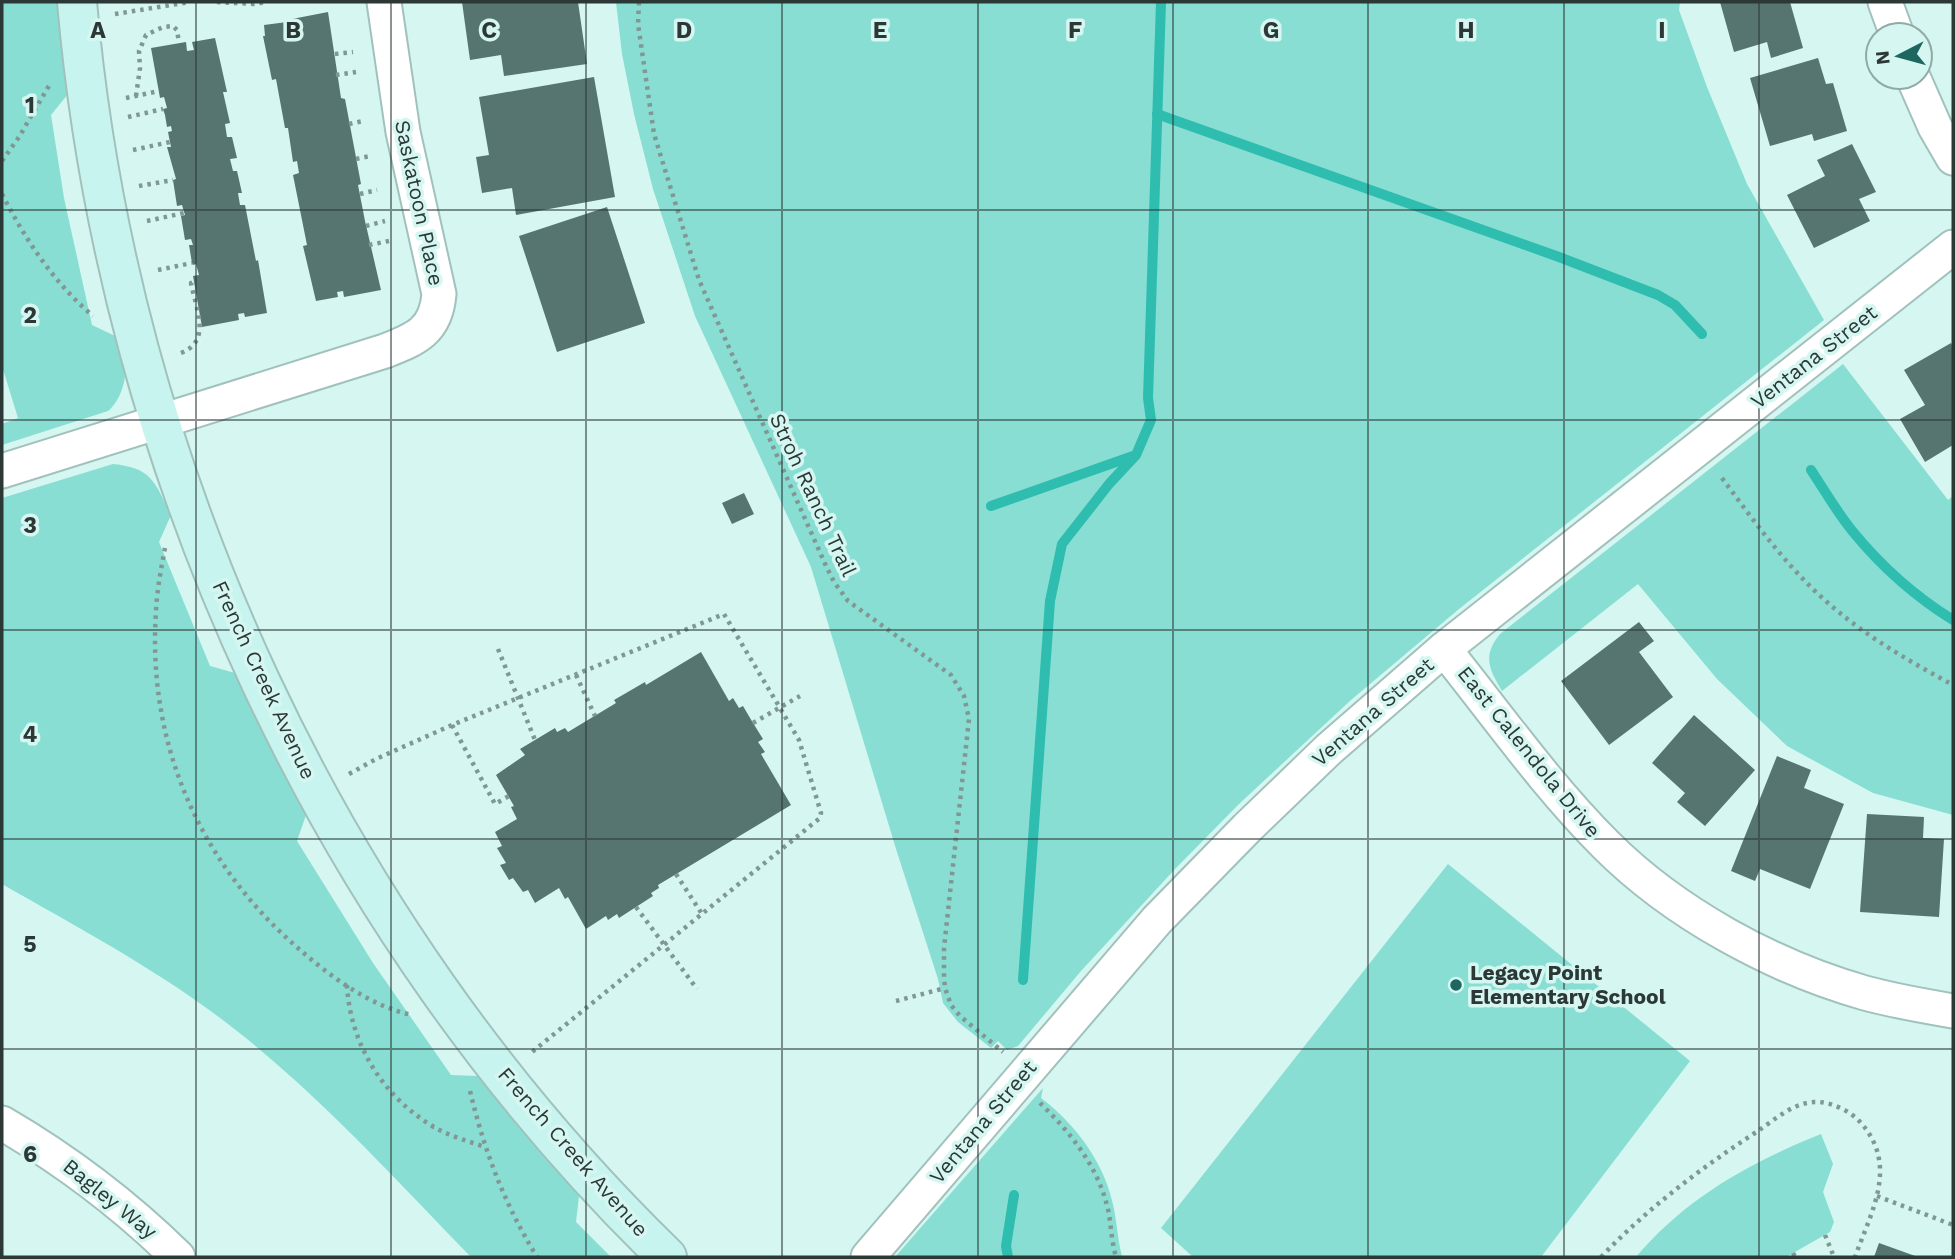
<svg xmlns="http://www.w3.org/2000/svg" width="1955" height="1259" viewBox="0 0 1955 1259" font-family="'Work Sans',sans-serif">
	<rect width="100%" height="100%" fill="#d5f6f1"/>
	<!-- green -->
	<g fill="#88ded3">
		<path d="M2,2H58L68,94L51,115L64,198L92,325L115,336L125,376C124,388 117,404 108,411L2,445V424L18,418L2,366Z"/>
		<path d="M616,2H1680L1679,10L1707,87L1747,184L1824,320L1459,609L1351,700L1239,804L1175,869L1081,971L1018,1046L1007,1050L998,1041L991,1048L958,1022L943,1003L938,979L896,849L811,567L695,316L653,189L634,114L622,54Z"/>
		<path d="M1843,364L1948,500L1953,496V815L1873,793L1787,746L1717,679L1638,584L1502,691C1489,669 1482,656 1500,634Z"/>
		<path d="M113,464C153,468 155,483 171,515L159,542L210,666L235,673L306,815L297,841L373,963L451,1075L479,1076L579,1196L576,1222L611,1257H471C396,1180 322,1098 237,1031C164,973 82,930 2,884V498Z"/>
		<path d="M1448,864L1690,1061L1541,1257H1193L1161,1228Z"/>
		<path d="M1043,1088L1041,1098C1076,1124 1106,1165 1114,1209C1117,1225 1118,1241 1122,1257H895Z"/>
		<path d="M1821,1134L1833,1164L1823,1192L1834,1222L1830,1232L1786,1257H1636C1686,1198 1749,1163 1821,1134Z"/>
	</g>
	<g fill="none" stroke-linecap="round" stroke-linejoin="round">
		<!-- stream -->
		<g stroke="#2ebdaf" stroke-width="10">
			<path d="M1157,114L1559,257L1658,295L1675,305L1702,334"/>
			<path d="M1811,470C1825,491 1838,514 1854,533C1882,567 1916,597 1953,620"/>
			<path d="M991,506L1133,456"/>
			<path d="M1023,980L1050,601L1062,544L1109,484L1136,455L1151,420L1148,398L1161,2"/>
			<path d="M1008,1257L1006,1246L1014,1195"/>
		</g>
	</g>
	<!-- building -->
	<g fill="#577570">
		<path d="M462,2H578L587,64L504,76L501,55L470,60Z"/>
		<path d="M1720,2H1790L1803,48L1771,58L1767,42L1734,52Z"/>
		<path d="M328,12L341,98L345,99L361,184L358,185L365,221L381,290L344,297L343,291L337,292L338,297L316,301L303,246L307,245L293,175L299,173L297,161L293,162L288,128H285L276,79L272,80L263,36H265L264,25L287,22V29L294,28L292,19Z"/>
		<path d="M215,38L227,92H223L230,123L225,124L227,137H232L237,158L230,159L233,171H237L242,193H238L240,205H245L256,261L258,260L267,313L245,317L244,313L238,314L239,320L202,327L193,276L199,275L196,264L193,265L192,263L189,245H193L191,239L185,240L181,216L185,215L182,205L177,206L173,180L176,179L167,147H171L168,132L172,131L171,126L167,127L165,115L163,109L167,108L164,97L160,98L151,48L186,42L187,51L194,50L192,42Z"/>
		<path d="M1818,58L1826,84L1833,83L1847,131L1814,141L1812,134L1770,146L1750,78Z"/>
		<path d="M594,77L615,197L516,215L512,188L482,193L476,157L489,155L479,97Z"/>
		<path d="M1852,144L1876,192L1859,199L1870,221L1814,248L1787,195L1825,176L1817,160Z"/>
		<path d="M607,207L645,323L557,352L519,236Z"/>
		<path d="M1951,343L1953,347V445L1925,462L1900,419L1925,405L1904,370Z"/>
		<path d="M744,493L754,514L732,524L722,503Z"/>
		<path d="M1639,622L1654,641L1639,652L1673,697L1609,745L1561,681Z"/>
		<path d="M701,652L729,701L733,698L739,708L743,706L753,723L763,739L758,742L765,752L761,754L791,805L658,885L659,888L651,893L653,896L619,918L617,914L608,920L606,916L586,929L568,897L565,899L559,888L535,903L528,890L523,892L513,878L509,880L500,865L506,863L497,848L502,846L495,832L517,819L511,807L514,806L496,775L525,755L520,749L555,728L557,732L565,728L568,732L616,703L614,700L645,682L646,685Z"/>
		<path d="M1694,715L1755,770L1705,826L1677,802L1685,793L1652,763Z"/>
		<path d="M1777,756L1811,770L1804,788L1844,804L1810,889L1760,869L1755,881L1731,871Z"/>
		<path d="M1867,814L1924,817L1923,838L1944,839L1939,917L1860,912Z"/>
		<path d="M1879,1243L1918,1257H1874Z"/>
	</g>
	<g fill="none" stroke-linecap="round" stroke-linejoin="round">
		<!-- street casing -->
		<g stroke="#a1c1bc" stroke-width="37">
			<g id="street">
				<path d="M1885,2L1897,35"/>
				<path d="M1913,77L1935,127L1953,158"/>
				<path d="M2,471L385,351C416,339 436,331 439,294L403,132L384,2"/>
				<path d="M1444,649C1497,715 1546,785 1606,845C1674,913 1773,967 1865,993C1894,1001 1924,1006 1953,1011"/>
				<path d="M2,1123C67,1161 125,1205 178,1257"/>
				<path d="M868,1257L1157,920L1247,828L1329,749L1444,649L1953,247"/>
			</g>
		</g>
		<!-- secondary casing -->
		<g stroke="#a1c1bc" stroke-width="42">
			<path id="secondary" d="M77,2C118,470 329,929 667,1257"/>
		</g>
		<!-- path -->
		<g stroke="#809794" stroke-width="4.5" stroke-dasharray="3.5 5" stroke-linecap="butt">
			<path d="M217,2L254,4L267,2"/>
			<path d="M639,2L638,24L654,134L699,280L826,566L834,582L848,601L951,675L964,696L969,719L944,948V977L945,988L951,1005L960,1016L1003,1052"/>
			<path d="M115,14L190,2"/>
			<path d="M335,54L353,52"/>
			<path d="M336,75L356,72"/>
			<path d="M136,96L140,68L139,51L146,35L163,27L173,26L177,30L179,43"/>
			<path d="M126,98L159,91"/>
			<path d="M128,117L163,109"/>
			<path d="M349,124L363,121"/>
			<path d="M133,150L170,142"/>
			<path d="M356,159L370,156"/>
			<path d="M2,161L19,137L50,84"/>
			<path d="M139,186L173,180"/>
			<path d="M2,194C25,239 54,283 93,316"/>
			<path d="M360,194L377,190"/>
			<path d="M147,221L184,213"/>
			<path d="M366,226L385,221"/>
			<path d="M369,245L389,241"/>
			<path d="M158,270L192,263"/>
			<path d="M181,353C212,341 196,309 191,283H194"/>
			<path d="M1722,478C1754,521 1786,566 1827,602C1865,636 1909,661 1953,685"/>
			<path d="M165,548C161,569 157,590 156,611C147,743 199,863 299,949C331,977 370,1006 412,1015"/>
			<path d="M498,649L535,740"/>
			<path d="M576,675L595,716"/>
			<path d="M753,723L800,696"/>
			<path d="M452,725L495,804L509,796"/>
			<path d="M349,774L376,759L452,725L724,614L799,740L821,813L820,818L532,1052"/>
			<path d="M676,874L702,914"/>
			<path d="M636,907L697,989"/>
			<path d="M347,985C350,1044 383,1097 434,1127C449,1136 468,1141 485,1147"/>
			<path d="M896,1001L945,988"/>
			<path d="M470,1091C485,1153 504,1203 537,1257"/>
			<path d="M1040,1103C1072,1134 1100,1169 1109,1214C1111,1228 1112,1243 1116,1257"/>
			<path d="M1877,1196L1953,1225"/>
			<path d="M1825,1235L1834,1257"/>
			<path d="M1793,1253L1795,1257"/>
			<path d="M1601,1257C1648,1208 1701,1168 1758,1131C1774,1120 1793,1103 1814,1102C1830,1101 1851,1111 1861,1123C1899,1166 1871,1212 1855,1257"/>
		</g>
		<!-- street -->
		<use href="#street" stroke="#fff" stroke-width="33"/>
		<!-- secondary -->
		<use href="#secondary" stroke="#c8f4ef" stroke-width="38"/>
	</g>
	<!-- grid -->
	<path fill="none" stroke="#2b3836" stroke-width="2" stroke-opacity="0.55" d="M196,2V1257M391,2V1257M586,2V1257M782,2V1257M978,2V1257M1173,2V1257M1368,2V1257M1564,2V1257M1759,2V1257M2,210H1953M2,420H1953M2,630H1953M2,839H1953M2,1049H1953"/>
	<!-- markers -->
	<circle fill="#1d6760" stroke="#d5f6f1" stroke-width="2.5" cx="1456" cy="985" r="7"/>
	<g text-anchor="middle" stroke-width="7" stroke-linejoin="round" paint-order="stroke">
		<!-- street labels -->
		<g font-size="21" fill="#2b3836" stroke="#d5f6f1">
			<text transform="translate(419 203) rotate(78)" y="7">Saskatoon Place</text>
			<text transform="translate(1814 357) rotate(-38)" y="7">Ventana Street</text>
			<text transform="translate(813 495) rotate(65)" y="7">Stroh Ranch Trail</text>
			<text transform="translate(264 680) rotate(65)" y="7">French Creek Avenue</text>
			<text transform="translate(1373 712) rotate(-41)" y="7">Ventana Street</text>
			<text transform="translate(1529 752) rotate(51)" y="7">East Calendola Drive</text>
			<text transform="translate(983 1122) rotate(-50)" y="7">Ventana Street</text>
			<text transform="translate(573 1152) rotate(49)" y="7">French Creek Avenue</text>
			<text transform="translate(110 1199) rotate(39)" y="7">Bagley Way</text>
		</g>
		<!-- poi labels -->
		<g font-size="21" font-weight="bold" fill="#2b3836" stroke="#d5f6f1" text-anchor="start">
			<text x="1470" y="980">Legacy Point<tspan x="1470" dy="24">Elementary School</tspan></text>
		</g>
	</g>
	<g font-size="23" text-anchor="middle" font-weight="bold" fill="#2b3836" stroke="#d5f6f1" stroke-width="7" stroke-linejoin="round" paint-order="stroke">
		<text x="98" y="38">A</text>
		<text x="293" y="38">B</text>
		<text x="489" y="38">C</text>
		<text x="684" y="38">D</text>
		<text x="880" y="38">E</text>
		<text x="1075" y="38">F</text>
		<text x="1271" y="38">G</text>
		<text x="1466" y="38">H</text>
		<text x="1662" y="38">I</text>
		<text x="30" y="113">1</text>
		<text x="30" y="323">2</text>
		<text x="30" y="533">3</text>
		<text x="30" y="742">4</text>
		<text x="30" y="952">5</text>
		<text x="30" y="1162">6</text>
	</g>
	<!-- border -->
	<rect width="1955" height="1259" fill="none" stroke="#2b3836" stroke-width="7"/>
	<!-- north arrow -->
	<g transform="translate(1899 56) rotate(264)"><circle r="33" fill="#d5f6f1" stroke="#91aaa6" stroke-width="2"/>
	<path d="M0-5L12 26L0 18L-12 26Z" fill="#1d6760"/>
	<text y="-10" font-size="19" font-weight="bold" text-anchor="middle" fill="#2b3836">N</text>
	</g>
</svg>
